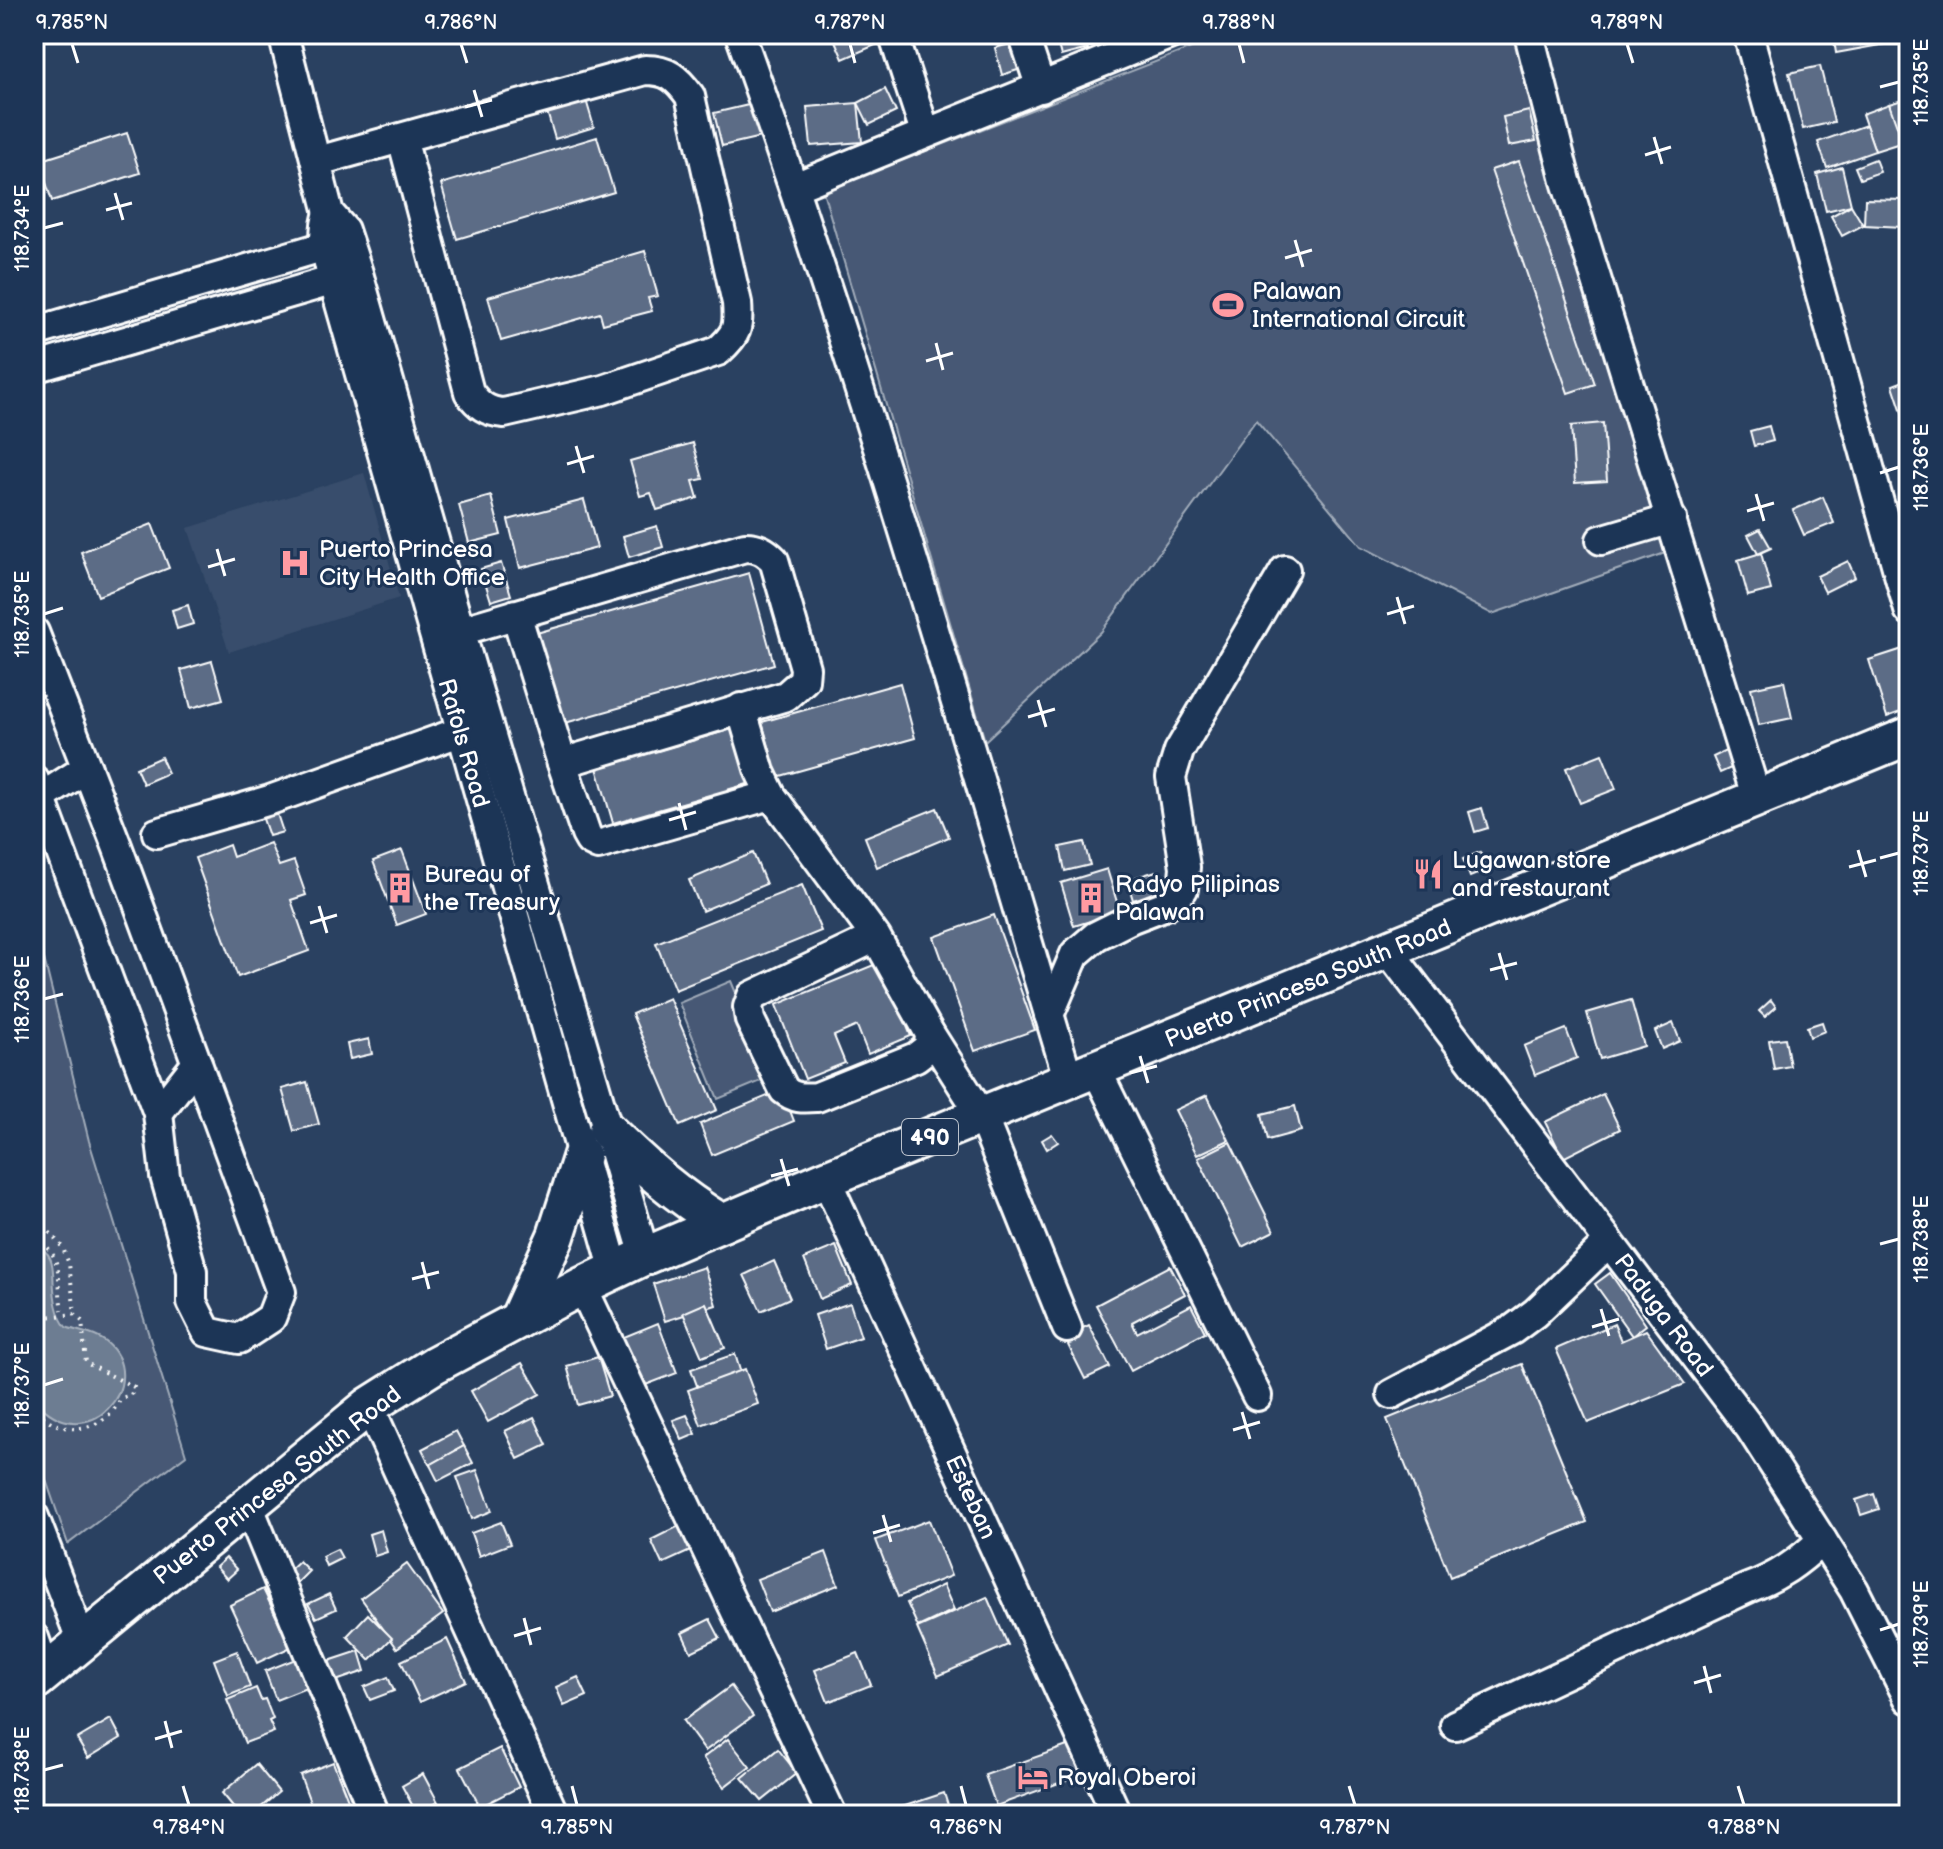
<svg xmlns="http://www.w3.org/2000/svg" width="1943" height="1849" viewBox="0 0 1943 1849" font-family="'Balsamiq Sans',sans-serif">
	<rect width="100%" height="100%" fill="#2a4161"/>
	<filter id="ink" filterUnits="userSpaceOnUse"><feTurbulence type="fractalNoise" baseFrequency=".0125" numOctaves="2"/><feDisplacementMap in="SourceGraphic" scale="16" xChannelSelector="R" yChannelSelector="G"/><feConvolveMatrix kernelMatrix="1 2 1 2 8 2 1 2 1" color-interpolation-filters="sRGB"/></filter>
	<g filter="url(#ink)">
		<!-- built -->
		<path fill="#394e6c" d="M364,473L399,598L229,652L188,528Z"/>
		<!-- green -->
		<g fill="#465975" stroke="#a2acba" stroke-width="2">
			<path d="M1227,34H1523L1668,552L1492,614L1361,546L1256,420L1101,632L985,741L823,191Z"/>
			<path d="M34,918L89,1141L186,1455L68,1544L34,1445Z"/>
			<path d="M731,981L771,1077L718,1099L679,1003Z"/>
		</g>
		<!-- water -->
		<path fill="#6d7d92" stroke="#a7b1be" stroke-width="2" d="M34,1246C57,1252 52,1271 54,1289C55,1302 58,1317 66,1327C79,1332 95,1333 106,1342C153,1381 88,1461 35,1400Z"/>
		<!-- building -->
		<g fill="#5b6c86" stroke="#fff" stroke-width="2">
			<path d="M832,34H884L887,40L843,59Z"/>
			<path d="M994,34H1018L1019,37L999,46Z"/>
			<path d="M1055,34H1084L1088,49L1061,56Z"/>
			<path d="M1833,34H1901L1902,41L1836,53Z"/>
			<path d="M1017,42L1024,68L1002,75L995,48Z"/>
			<path d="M1820,66L1834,122L1803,129L1789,73Z"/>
			<path d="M885,89L896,112L869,125L858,103Z"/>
			<path d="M584,93L594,127L555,139L545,105Z"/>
			<path d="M1909,98V138L1900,141L1889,104Z"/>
			<path d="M757,103L765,136L722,146L714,113Z"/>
			<path d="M858,103L862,142L811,146L807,107Z"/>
			<path d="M1889,104L1903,142L1875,151L1862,114Z"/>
			<path d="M1529,111L1536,141L1509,146L1503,117Z"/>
			<path d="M1866,125L1875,151L1827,168L1818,142Z"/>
			<path d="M127,133L140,173L52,201L39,161Z"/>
			<path d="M597,137L614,192L457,239L441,184Z"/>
			<path d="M1875,159L1880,172L1860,179L1855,167Z"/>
			<path d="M1519,161L1595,384L1568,393L1491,170Z"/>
			<path d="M1842,167L1851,205L1826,211L1817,174Z"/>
			<path d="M1865,199L1905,200L1903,227L1864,225Z"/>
			<path d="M1851,205L1863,225L1842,236L1831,216Z"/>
			<path d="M645,251L658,296L648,298L652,311L603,324L600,313L501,341L488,297Z"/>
			<path d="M1909,379V416L1904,418L1893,385Z"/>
			<path d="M1603,423L1607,481L1575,483L1571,426Z"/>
			<path d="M1769,426L1773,441L1754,446L1750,431Z"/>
			<path d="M693,443L703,479L693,481L698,498L657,510L651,493L640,496L630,461Z"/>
			<path d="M491,496L501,535L469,543L459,505Z"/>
			<path d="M1823,497L1834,523L1804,535L1793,510Z"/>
			<path d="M584,500L597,548L520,568L508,520Z"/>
			<path d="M152,524L169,568L98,596L81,552Z"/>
			<path d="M657,526L663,547L629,557L623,536Z"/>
			<path d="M1760,529L1771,548L1758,554L1748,535Z"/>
			<path d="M1761,553L1771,590L1748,596L1738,560Z"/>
			<path d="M1848,561L1855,577L1825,592L1817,576Z"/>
			<path d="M501,563L511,595L491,601L481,569Z"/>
			<path d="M749,573L774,664L558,725L533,634Z"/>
			<path d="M188,605L193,624L177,629L172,610Z"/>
			<path d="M1909,647V709L1887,717L1869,660Z"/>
			<path d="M212,661L223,699L191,708L181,670Z"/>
			<path d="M1784,681L1792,718L1759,725L1751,688Z"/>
			<path d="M900,683L915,738L777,777L762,722Z"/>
			<path d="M736,728L751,783L613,823L597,768Z"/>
			<path d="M1732,748L1740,764L1720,773L1713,757Z"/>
			<path d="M1602,754L1616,789L1580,803L1566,768Z"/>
			<path d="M161,757L168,773L143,784L136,768Z"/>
			<path d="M275,808L283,832L269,836L261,813Z"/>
			<path d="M937,808L949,837L877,867L865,837Z"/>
			<path d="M1482,808L1488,828L1475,832L1469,812Z"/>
			<path d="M1084,842L1090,865L1065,871L1060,847Z"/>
			<path d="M270,843L279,866L294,861L306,895L291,900L309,951L238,977L195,858L229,845L233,857Z"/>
			<path d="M402,850L426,914L397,925L373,861Z"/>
			<path d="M1480,852L1487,870L1470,877L1463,859Z"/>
			<path d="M753,853L766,884L702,911L689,880Z"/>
			<path d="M1107,869L1120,912L1074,926L1061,883Z"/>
			<path d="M1156,871L1162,892L1133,900L1127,880Z"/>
			<path d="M802,885L821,931L675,990L656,943Z"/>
			<path d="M994,915L1035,1030L975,1051L934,937Z"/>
			<path d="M881,962L911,1036L868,1054L857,1026L834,1036L845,1063L805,1079L776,1005Z"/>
			<path d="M669,998L717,1110L680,1126L632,1014Z"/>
			<path d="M1631,1000L1644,1046L1600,1059L1587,1013Z"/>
			<path d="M1771,1000L1776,1007L1765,1017L1759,1011Z"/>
			<path d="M1822,1022L1825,1031L1810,1037L1807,1027Z"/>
			<path d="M1673,1023L1680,1041L1662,1049L1655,1031Z"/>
			<path d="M1566,1029L1577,1058L1535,1075L1524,1046Z"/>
			<path d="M1785,1038L1790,1066L1774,1069L1769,1040Z"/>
			<path d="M369,1039L372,1054L350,1059L347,1044Z"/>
			<path d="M307,1082L319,1124L294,1131L282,1089Z"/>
			<path d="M782,1090L794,1121L712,1155L700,1124Z"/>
			<path d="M1603,1094L1620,1129L1563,1158L1545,1122Z"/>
			<path d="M1207,1095L1229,1140L1197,1155L1175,1110Z"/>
			<path d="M1295,1106L1301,1131L1268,1140L1262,1114Z"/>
			<path d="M1052,1134L1058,1142L1047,1149L1042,1140Z"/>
			<path d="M1230,1142L1274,1231L1242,1247L1198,1158Z"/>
			<path d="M836,1246L852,1285L820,1299L804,1259Z"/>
			<path d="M774,1261L790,1298L761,1311L744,1275Z"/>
			<path d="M1170,1266L1185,1294L1132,1322L1137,1333L1191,1305L1205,1332L1131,1371L1096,1305Z"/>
			<path d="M704,1267L716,1305L665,1321L653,1284Z"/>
			<path d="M1610,1273L1646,1325L1632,1336L1595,1284Z"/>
			<path d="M706,1303L725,1348L702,1357L683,1313Z"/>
			<path d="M850,1303L861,1337L826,1349L815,1315Z"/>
			<path d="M658,1323L677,1373L638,1388L619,1339Z"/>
			<path d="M1614,1324L1621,1341L1646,1330L1685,1384L1588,1423L1556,1349Z"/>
			<path d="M1089,1325L1110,1367L1085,1379L1064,1337Z"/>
			<path d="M735,1354L742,1377L699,1391L691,1369Z"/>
			<path d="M598,1357L610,1396L578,1405L567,1366Z"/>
			<path d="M522,1363L540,1394L488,1422L471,1391Z"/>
			<path d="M1522,1364L1587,1522L1450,1577L1387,1419Z"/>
			<path d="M745,1369L758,1404L701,1425L688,1390Z"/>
			<path d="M687,1415L696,1434L682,1440L673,1420Z"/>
			<path d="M534,1417L547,1445L518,1459L505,1431Z"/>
			<path d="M456,1431L464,1446L430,1465L422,1449Z"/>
			<path d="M464,1446L473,1463L438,1481L430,1465Z"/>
			<path d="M477,1470L492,1511L472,1519L457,1477Z"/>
			<path d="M1874,1494L1879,1509L1861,1515L1856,1500Z"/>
			<path d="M929,1520L951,1576L898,1597L876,1540Z"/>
			<path d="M501,1522L510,1544L479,1556L471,1533Z"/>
			<path d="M685,1523L697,1548L662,1564L651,1540Z"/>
			<path d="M381,1530L387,1552L375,1556L369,1534Z"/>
			<path d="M337,1549L342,1558L326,1566L322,1556Z"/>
			<path d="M826,1552L838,1585L770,1612L757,1579Z"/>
			<path d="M226,1558L237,1570L227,1579L216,1567Z"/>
			<path d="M299,1561L309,1571L296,1584L286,1573Z"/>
			<path d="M407,1564L443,1614L397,1648L361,1598Z"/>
			<path d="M943,1585L954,1610L918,1627L907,1603Z"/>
			<path d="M263,1589L291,1647L257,1663L230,1605Z"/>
			<path d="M329,1594L336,1609L316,1618L308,1604Z"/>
			<path d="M987,1597L1008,1645L938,1676L917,1628Z"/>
			<path d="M368,1614L392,1638L370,1660L347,1636Z"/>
			<path d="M710,1619L720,1638L691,1652L682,1633Z"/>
			<path d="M447,1639L466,1681L420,1702L401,1661Z"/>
			<path d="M237,1651L250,1687L228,1696L214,1660Z"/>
			<path d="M359,1651L365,1671L336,1681L329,1661Z"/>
			<path d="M858,1653L871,1685L828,1702L815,1670Z"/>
			<path d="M303,1656L314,1685L276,1700L265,1671Z"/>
			<path d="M388,1677L394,1691L370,1700L364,1687Z"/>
			<path d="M578,1677L587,1696L564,1706L556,1687Z"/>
			<path d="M731,1686L753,1716L705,1751L683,1721Z"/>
			<path d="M256,1688L261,1700L265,1699L273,1719L269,1721L274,1732L245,1743L227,1700Z"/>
			<path d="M111,1719L121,1738L88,1758L77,1739Z"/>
			<path d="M728,1739L750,1767L724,1787L703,1758Z"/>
			<path d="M1070,1745L1081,1775L996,1806L985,1775Z"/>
			<path d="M500,1748L519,1787L480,1807L460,1768Z"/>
			<path d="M778,1749L797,1773L762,1801L742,1778Z"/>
			<path d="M333,1762L354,1815H315L300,1775Z"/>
			<path d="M256,1764L279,1792L252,1815H240L222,1793Z"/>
			<path d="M423,1774L438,1802L417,1814L402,1786Z"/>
			<path d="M944,1793L951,1815H878Z"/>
			<path d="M127,1804L135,1815H112Z"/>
		</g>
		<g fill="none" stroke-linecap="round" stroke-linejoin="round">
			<!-- minor casing -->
			<g stroke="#fff" stroke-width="34">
				<g id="minor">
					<path d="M283,34L329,213L344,230L358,273L460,631L645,1256"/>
					<path d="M740,34C863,378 964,730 1069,1081"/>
					<path d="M893,34L925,132"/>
					<path d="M1023,34L1041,88"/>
					<path d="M1529,34L1566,181L1757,799"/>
					<path d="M1748,34L1909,610"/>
					<path d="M318,161L645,70C668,70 677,78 690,96L737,303C739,328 737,334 718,351L603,390L504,413C487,412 478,405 469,392L402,138"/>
					<path d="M795,187L1171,34"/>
					<path d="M329,213C321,236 327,257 333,279L615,1271"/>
					<path d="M34,332L342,241"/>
					<path d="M34,368L348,276"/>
					<path d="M1601,540L1672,519"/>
					<path d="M460,631L745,547C758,547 765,551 774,560L805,668L804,680L786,696L562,763L516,614"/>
					<path d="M34,632L117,846L281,1292L271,1318L239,1339L207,1332L192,1302V1271L165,1176L158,1113L34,780"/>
					<path d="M741,708L760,772L771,795L876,937L930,1034L929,1047L916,1057L817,1097C803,1098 795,1099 784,1090L750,1020L748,1007L752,996L876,937"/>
					<path d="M562,763L586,834L590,841L598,845L771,795"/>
					<path d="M40,798L87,768"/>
					<path d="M157,833L270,800L479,725"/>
					<path d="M1388,950L1750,1428L1854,1590L1909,1699"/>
					<path d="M1049,1015L1075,954L1096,936L1132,918L1166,905L1183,889L1185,867L1171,777L1179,751L1285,570"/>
					<path d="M930,1034L982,1116L1067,1328"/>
					<path d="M1096,1069L1257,1396"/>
					<path d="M158,1113L197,1063"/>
					<path d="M826,1179L1117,1815"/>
					<path d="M582,1286L832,1815"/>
					<path d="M1392,1394L1512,1330L1535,1313L1609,1242"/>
					<path d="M369,1406L554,1815"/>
					<path d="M248,1505L375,1815"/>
					<path d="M34,1517L82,1642"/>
					<path d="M34,1638L46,1672"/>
					<path d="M1455,1725L1748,1588C1778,1577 1799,1562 1822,1540"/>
				</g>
			</g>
			<!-- major casing -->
			<g stroke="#fff" stroke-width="42">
				<g id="major">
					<path d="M607,1130C645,1167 676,1195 722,1223"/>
					<path d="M518,1320L556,1236L582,1155"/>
					<path d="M34,1682L369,1406L434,1365L582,1286L645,1256L826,1179L1909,736"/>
				</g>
			</g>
			<!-- path -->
			<g stroke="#fff" stroke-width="4" stroke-dasharray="2 6" stroke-linecap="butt">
				<path d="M34,1214L63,1248L69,1264L75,1314L82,1321L86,1363L134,1387L131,1395L121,1398C104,1434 58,1439 34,1407"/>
				<path d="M34,1240C65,1249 57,1286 62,1310"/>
				<path d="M34,1318L75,1314"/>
			</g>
			<!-- minor -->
			<use href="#minor" stroke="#1d3557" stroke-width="28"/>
			<!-- major -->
			<use href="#major" stroke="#1d3557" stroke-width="36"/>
		</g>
	</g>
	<!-- ticks -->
	<path fill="none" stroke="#fff" stroke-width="3" d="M72,44L78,63M461,44L467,63M850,44L855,63M1239,44L1244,63M1627,44L1633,63M1880,87L1899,82M474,90L482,117M465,107L492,100M1654,137L1662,164M1645,155L1671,147M115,193L123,220M106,210L132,203M44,228L63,223M1295,240L1303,267M1285,258L1312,250M936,343L943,370M926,361L953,353M576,446L584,473M567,464L594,456M1880,473L1899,467M1756,494L1764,521M1747,511L1774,503M217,549L225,576M208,567L235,559M1397,597L1405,624M44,614L63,608M1387,614L1414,606M1038,700L1046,727M1028,717L1055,709M679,803L686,830M669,820L696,812M1858,850L1866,877M1880,858L1899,853M1849,867L1876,860M319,906L327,933M310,923L337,915M1499,953L1507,980M1490,970L1517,963M44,999L63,994M1140,1056L1148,1083M1130,1073L1157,1066M781,1159L789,1186M771,1176L798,1169M1880,1244L1899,1239M422,1262L429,1289M412,1279L439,1272M1601,1309L1609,1336M1592,1327L1619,1319M44,1385L63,1379M1242,1412L1250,1439M1233,1430L1260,1422M883,1515L891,1542M873,1533L900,1525M524,1618L531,1645M1880,1630L1899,1624M514,1636L541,1628M1704,1666L1711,1693M1694,1683L1721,1675M165,1721L172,1748M155,1739L182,1731M44,1770L63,1765M183,1786L189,1805M572,1786L577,1805M961,1786L966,1805M1349,1786L1355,1805M1738,1786L1744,1805"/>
	<!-- icons -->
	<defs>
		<g id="stadium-bare" transform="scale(2.4)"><path d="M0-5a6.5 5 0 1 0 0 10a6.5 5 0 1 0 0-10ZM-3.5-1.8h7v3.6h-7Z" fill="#ff9aa2" stroke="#1d3557" stroke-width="2.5" paint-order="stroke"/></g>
		<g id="hospital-bare" transform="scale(2.4)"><path d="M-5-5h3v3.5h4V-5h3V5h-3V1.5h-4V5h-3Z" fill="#ff9aa2" stroke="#1d3557" stroke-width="2.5" paint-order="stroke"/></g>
		<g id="restaurant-bare" transform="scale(2.4)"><path d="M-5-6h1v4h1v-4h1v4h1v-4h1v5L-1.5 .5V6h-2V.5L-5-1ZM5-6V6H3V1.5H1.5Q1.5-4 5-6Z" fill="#ff9aa2" stroke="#1d3557" stroke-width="2.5" paint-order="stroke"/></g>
		<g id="building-bare" transform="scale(2.4)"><path d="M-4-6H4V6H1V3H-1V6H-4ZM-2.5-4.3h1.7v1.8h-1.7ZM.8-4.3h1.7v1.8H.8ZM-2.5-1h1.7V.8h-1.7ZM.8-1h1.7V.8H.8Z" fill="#ff9aa2" stroke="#1d3557" stroke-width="2.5" paint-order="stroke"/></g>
		<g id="hotel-bare" transform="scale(2.4)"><path d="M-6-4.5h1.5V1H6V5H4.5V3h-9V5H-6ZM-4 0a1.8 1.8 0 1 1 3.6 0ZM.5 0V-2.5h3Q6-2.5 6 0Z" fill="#ff9aa2" stroke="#1d3557" stroke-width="2.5" paint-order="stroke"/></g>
	</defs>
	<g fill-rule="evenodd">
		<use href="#stadium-bare" x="1228" y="305"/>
		<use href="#hospital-bare" x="295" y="563"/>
		<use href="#restaurant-bare" x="1428" y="874"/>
		<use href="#building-bare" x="400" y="888"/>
		<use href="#building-bare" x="1091" y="898"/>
		<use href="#hotel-bare" x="1033" y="1777"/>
	</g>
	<g text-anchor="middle" stroke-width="6" stroke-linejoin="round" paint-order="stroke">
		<!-- shield labels -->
		<rect fill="#1d3557" stroke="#bbc2cd" stroke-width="2" x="902" y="1119" width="56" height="36" rx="6"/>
		<g font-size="22" font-weight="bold" fill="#fff">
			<text x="930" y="1145">490</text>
		</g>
		<!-- poi labels -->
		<g font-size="24" fill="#fff" stroke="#1d3557" text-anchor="start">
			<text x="1252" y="299">Palawan<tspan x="1252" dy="28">International Circuit</tspan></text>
			<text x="319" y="557">Puerto Princesa<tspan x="319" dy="28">City Health Office</tspan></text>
			<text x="1452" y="868">Lugawan store<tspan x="1452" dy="28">and restaurant</tspan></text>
			<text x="424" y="882">Bureau of<tspan x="424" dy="28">the Treasury</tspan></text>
			<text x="1115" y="892">Radyo Pilipinas<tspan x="1115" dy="28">Palawan</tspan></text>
			<text x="1057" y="1785">Royal Oberoi</text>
		</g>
		<!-- street labels -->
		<g font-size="24" fill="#fff" stroke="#1d3557">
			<text transform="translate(464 743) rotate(74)" y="8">Rafols Road</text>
			<text transform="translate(1308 983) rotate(-22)" y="8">Puerto Princesa South Road</text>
			<text transform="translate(1664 1315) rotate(53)" y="8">Paduga Road</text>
			<text transform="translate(277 1485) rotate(-38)" y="8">Puerto Princesa South Road</text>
			<text transform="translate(971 1497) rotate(65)" y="8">Esteban</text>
		</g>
	</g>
	<!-- margin -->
	<rect width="1943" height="1849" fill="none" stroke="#1d3557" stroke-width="88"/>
	<rect x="44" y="44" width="1855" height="1761" fill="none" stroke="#fff" stroke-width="3"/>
	<g font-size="20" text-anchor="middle" fill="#fff">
		<text x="72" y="29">9.785°N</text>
		<text x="461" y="29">9.786°N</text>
		<text x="850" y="29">9.787°N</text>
		<text x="1239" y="29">9.788°N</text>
		<text x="1627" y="29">9.789°N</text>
		<text transform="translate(1921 82) rotate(-90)" y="7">118.735°E</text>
		<text transform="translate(22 228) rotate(-90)" y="7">118.734°E</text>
		<text transform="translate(1921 467) rotate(-90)" y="7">118.736°E</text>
		<text transform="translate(22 614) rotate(-90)" y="7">118.735°E</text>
		<text transform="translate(1921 853) rotate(-90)" y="7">118.737°E</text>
		<text transform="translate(22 999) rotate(-90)" y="7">118.736°E</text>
		<text transform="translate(1921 1239) rotate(-90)" y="7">118.738°E</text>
		<text transform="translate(22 1385) rotate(-90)" y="7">118.737°E</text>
		<text transform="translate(1921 1624) rotate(-90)" y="7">118.739°E</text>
		<text transform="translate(22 1770) rotate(-90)" y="7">118.738°E</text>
		<text x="189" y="1834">9.784°N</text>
		<text x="577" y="1834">9.785°N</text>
		<text x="966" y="1834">9.786°N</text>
		<text x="1355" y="1834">9.787°N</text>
		<text x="1744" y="1834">9.788°N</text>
	</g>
</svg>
